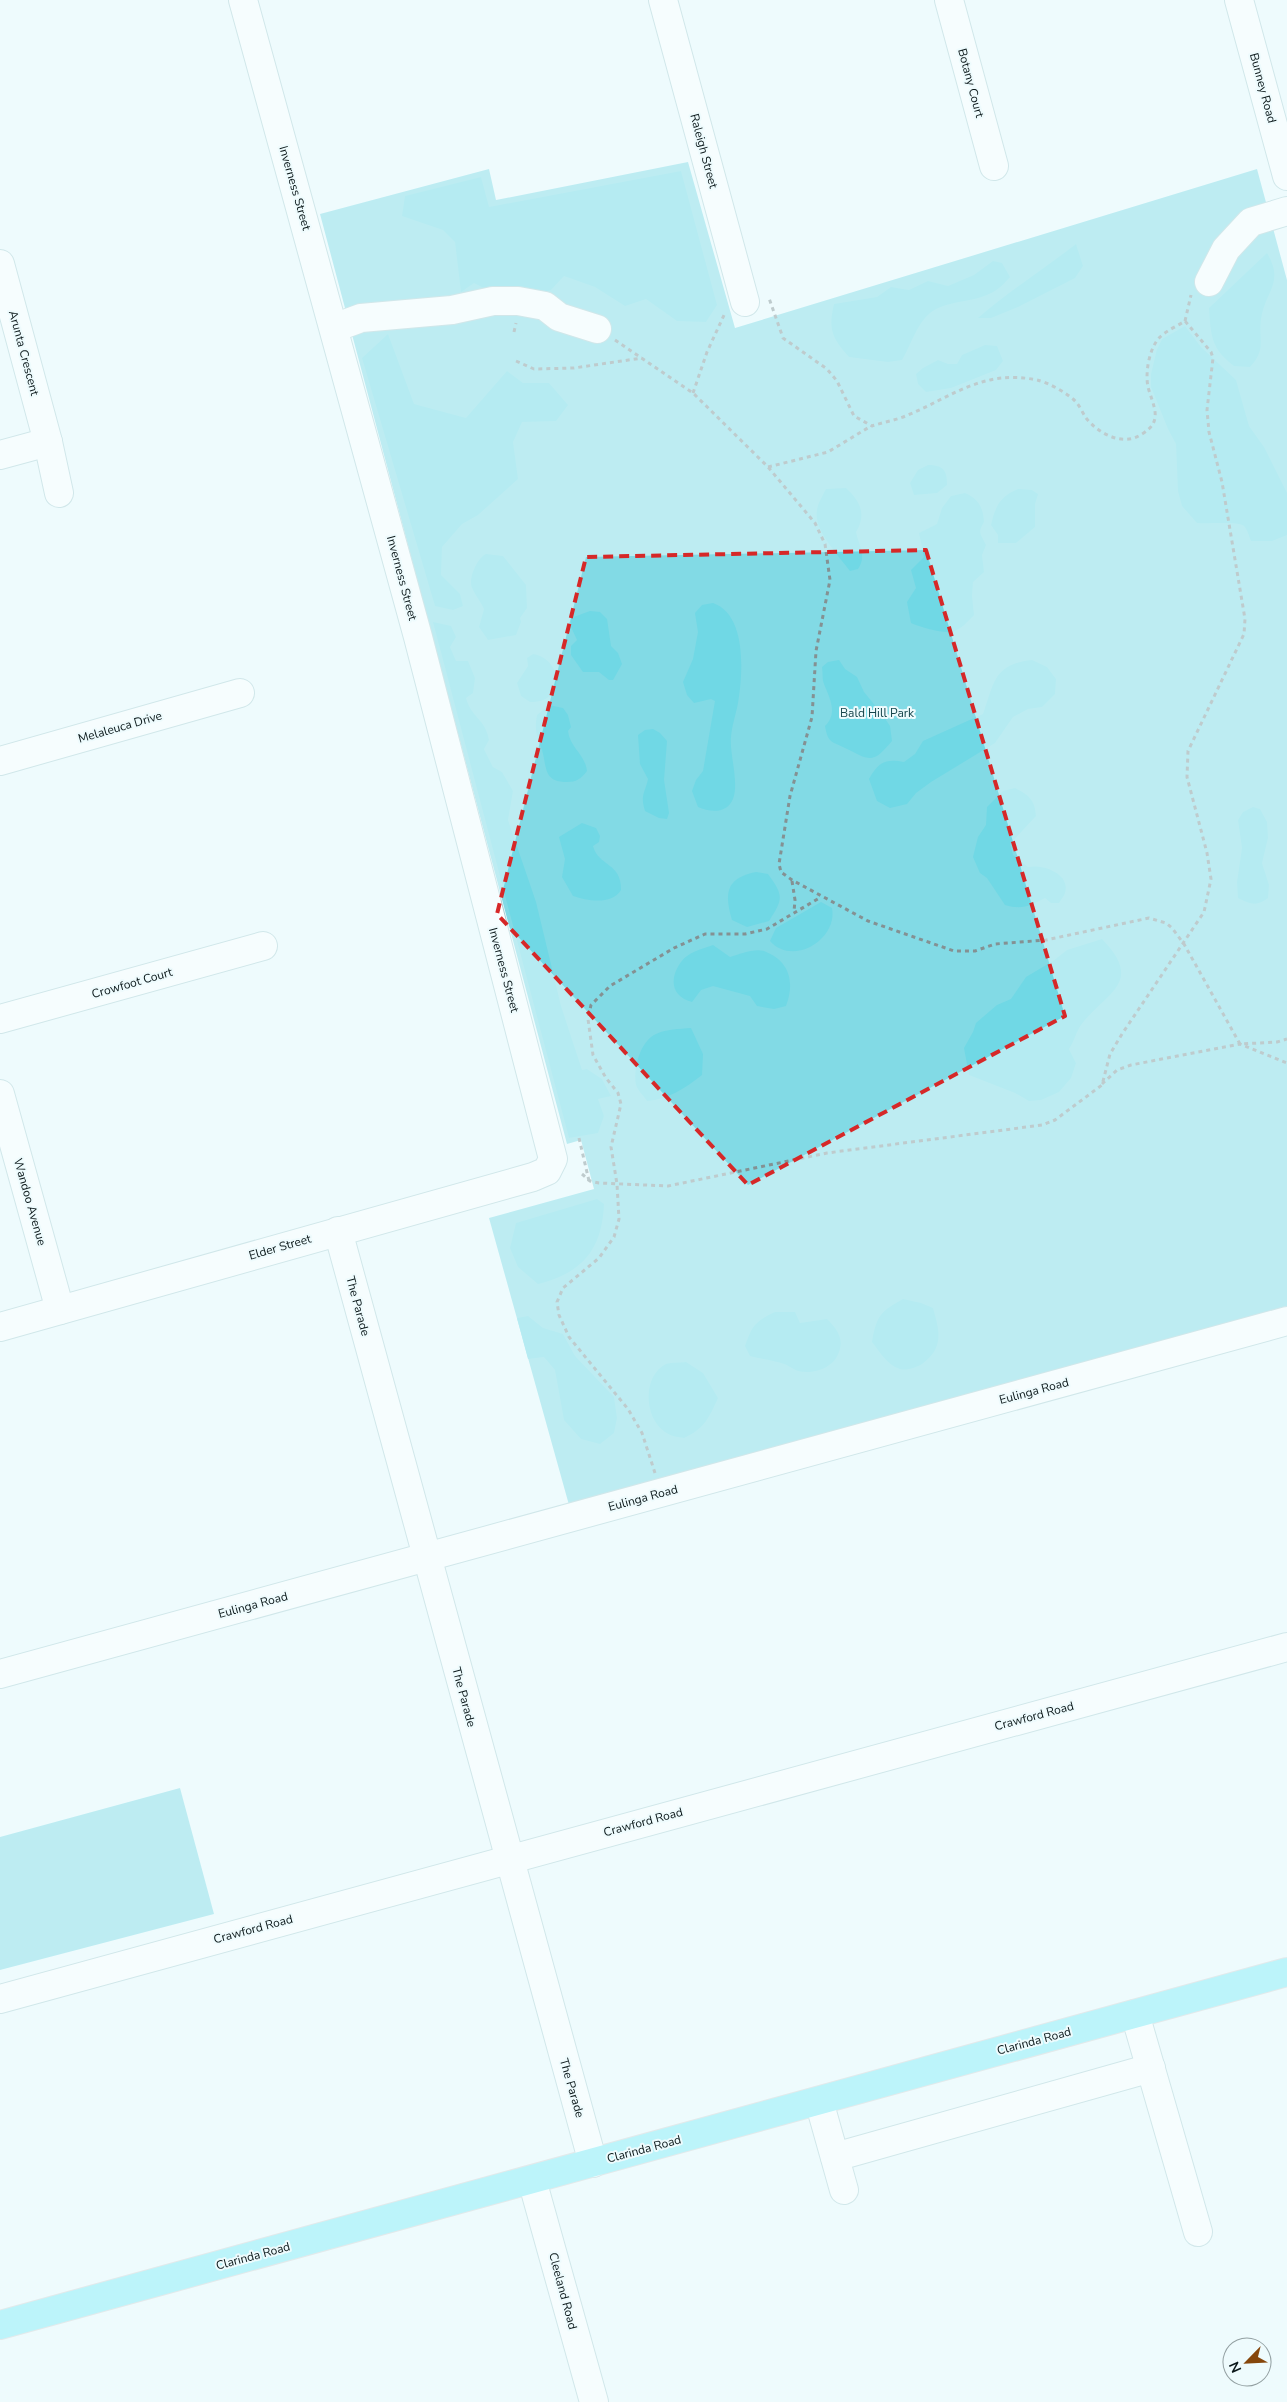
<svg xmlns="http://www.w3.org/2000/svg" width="1287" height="2402" viewBox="0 0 1287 2402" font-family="'Nunito Sans',sans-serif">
	<rect width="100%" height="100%" fill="#eefbfd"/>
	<!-- green -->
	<g fill="#82dae5">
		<path d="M688,162L735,328L1257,169L1287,280V1306L569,1505L489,1218L594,1189L581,1140L567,1144L320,214L489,169L496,200Z"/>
		<path d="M180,1788L214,1914L0,1970V1837Z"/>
	</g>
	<!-- forest -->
	<g fill="#70d8e5">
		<path d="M681,171L717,305L706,322L677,321L646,299L625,306L595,287L564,276L551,290L528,296L498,295L474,283L461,292L455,242L443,230L402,216L405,196L481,177L489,207Z"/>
		<path d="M1076,244L1083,266L1075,278L1018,307L991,318H978C1009,291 1044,269 1076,244Z"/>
		<path d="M1267,253C1285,283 1265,291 1261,319C1258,340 1267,349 1250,367L1234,366C1211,348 1211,337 1209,308Z"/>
		<path d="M993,261L1002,263L1010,277C1004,284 998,290 989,294C971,303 947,300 930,313C916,325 911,345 902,360L888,362L849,357C832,338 828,329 834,304L877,297L891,287L909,290L928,281L948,286L974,275Z"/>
		<path d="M1185,326L1201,347L1236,380L1249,426L1264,447L1287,493V535L1272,541H1251C1249,536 1247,529 1244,526C1239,521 1207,524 1197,523L1182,506L1178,491L1176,444L1168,429L1151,387V374L1157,349L1162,339Z"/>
		<path d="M388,334L414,404L466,418L507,371L523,383H549L568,405L556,421L522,422L513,442L518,479L478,515L462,524L442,547L441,575L460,594L463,606L453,610L435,606L362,358Z"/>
		<path d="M985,345L997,346L1003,361L996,370L951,388L926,392L918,384L916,374L923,368L938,360L948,364H957L962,355Z"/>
		<path d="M928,465C944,465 947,471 947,485L937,493L914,495L910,483L918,470Z"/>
		<path d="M846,488C860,501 867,514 856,532C859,546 867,556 858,569L850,571C839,556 813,530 817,510C818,503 823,495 826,489Z"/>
		<path d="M1018,489L1032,490L1038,494L1035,504V527L1016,543H998V535L991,525C995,507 1000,496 1018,489Z"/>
		<path d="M965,493C978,499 983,506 984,522C977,533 981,534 986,545L982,555L984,572L973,582L972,596L974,615C968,621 960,631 951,632C941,633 920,627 911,623L907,602L916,588L911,570L924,557L919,533L937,524L942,508L951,496Z"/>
		<path d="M486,554L503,556L526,585L527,608L520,618L521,622L516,635L488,640L479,627L484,609C481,602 475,595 472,588C468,579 477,558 486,554Z"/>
		<path d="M713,603C747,615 743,673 738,703C736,714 732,725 731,737C729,755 742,790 730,804C722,814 708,811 698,807L692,791L696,780L703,771L715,701L711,699L694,703L687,695L683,682L693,659L698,632L695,613L702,605Z"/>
		<path d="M590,611L600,612L607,619L611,646L618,653L622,664L613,680H609L599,672H583L571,655V646L577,640L571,627V618Z"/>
		<path d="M433,622L451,626L456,637L450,647L456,661H468L475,678L473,693L466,698C472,719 485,718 489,740L484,749L493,767L502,772L513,791L508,820L536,902L561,1006L582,1070L587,1069L602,1079L611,1096L598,1099L604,1116L598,1133L569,1138Z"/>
		<path d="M533,654C563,659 567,703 530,702L521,696L517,683L528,666L527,658Z"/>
		<path d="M839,660L845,669L857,677L864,692L882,714L890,726L892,741C872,765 870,760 845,748C831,741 828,743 825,726C838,713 830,699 824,684C822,679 823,673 822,667L828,662Z"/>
		<path d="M1032,660L1047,667L1056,679L1055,694L1042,707L1028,709L1013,717L995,743L931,782L916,793L907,804L890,808L877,801L869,779C878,763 885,758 904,762L915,754L923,741L983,714C994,684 993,664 1032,660Z"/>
		<path d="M549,705L563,708L568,715L571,727L568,731C570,748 585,754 587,771C581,779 576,782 567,782C543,782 547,767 542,750C537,735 534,731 537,715Z"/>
		<path d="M653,729L660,733L667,741L664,780L669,813L667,819L659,818L645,811C640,795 645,793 648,779L640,764L638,735L645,730Z"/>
		<path d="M1015,788C1029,795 1035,800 1036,816L1010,844L1013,855L1028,867C1042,864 1071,873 1065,893C1064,896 1061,900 1059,903H1051L1045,898C1030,906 1022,910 1005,905L987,878L980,873L973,857L978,837L986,825L987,807L1003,791Z"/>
		<path d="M1253,807L1260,809L1267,822L1268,838L1262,863L1269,885L1268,898C1257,907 1250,904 1238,898L1237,882L1242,848L1238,820L1243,812Z"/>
		<path d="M582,823L596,828L600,836L599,842L593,846C598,866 622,863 621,890C612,905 588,901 573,896L562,877L565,859L559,837Z"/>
		<path d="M756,872L768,874C784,896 783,899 769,921L747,927L732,920C724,893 726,878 756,872Z"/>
		<path d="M821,902L832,908C838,939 793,967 770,941L776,928Z"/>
		<path d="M1102,939C1145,983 1106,992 1081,1025C1076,1032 1074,1042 1069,1049L1076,1063L1071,1078L1059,1092L1041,1100L1029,1101L1015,1093L969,1075L964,1048L973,1032L976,1023L997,1005L1011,999L1026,977L1053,961L1067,950Z"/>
		<path d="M713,945L730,957C740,954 754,948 764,951C790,961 795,982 786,1006L774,1009L757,1006L750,996L713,986L701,990L692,1002C671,996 669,979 681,962C688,952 702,949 713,945Z"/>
		<path d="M691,1028L703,1054L702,1075C684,1089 669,1099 647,1101C644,1096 638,1091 636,1085C633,1069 640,1041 656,1034C667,1029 679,1029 691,1028Z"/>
		<path d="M597,1199L604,1204C602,1250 582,1273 538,1284L518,1267L510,1248L516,1223Z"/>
		<path d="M903,1299L921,1303L933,1308C940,1332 944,1348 922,1364C917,1367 907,1371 900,1369C888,1366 879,1351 872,1342C876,1316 881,1311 903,1299Z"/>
		<path d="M775,1312H795L800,1323L827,1319C837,1329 844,1338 839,1352C834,1368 813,1375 798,1371C793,1369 788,1365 784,1364C773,1360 761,1359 750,1356L745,1346C752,1325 756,1321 775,1312Z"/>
		<path d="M528,1316L543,1328L563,1334L575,1356L614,1397L617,1418L614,1433L600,1444L581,1439L564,1420L555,1370L544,1357L528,1359L517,1318Z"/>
		<path d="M686,1362L703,1373L718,1398C709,1418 704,1429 684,1438C678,1437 670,1436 665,1432C644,1418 642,1376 666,1364C671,1362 680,1363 686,1362Z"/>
	</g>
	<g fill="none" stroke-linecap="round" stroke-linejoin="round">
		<!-- minor casing -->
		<g stroke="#adcfd3" stroke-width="30">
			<g id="minor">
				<path d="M663,0L745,302"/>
				<path d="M949,0L994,166"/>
				<path d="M1239,0L1287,176"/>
				<path d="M0,264L48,442L59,493"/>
				<path d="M1209,282L1226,249L1251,222L1287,211"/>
				<path d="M334,328L361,318L452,310L493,301H518L545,306L559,317L597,329"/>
				<path d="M0,455L48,442"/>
				<path d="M0,761L240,693"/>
				<path d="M0,1019L263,946"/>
				<path d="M0,1094L60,1310"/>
				<path d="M338,1231L593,2163"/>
				<path d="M0,1327L533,1177L547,1171L553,1159L418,637L243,0"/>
				<path d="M0,1674L1287,1321"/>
				<path d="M0,1999L1287,1647"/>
				<path d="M1135,2014L1198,2232"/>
				<path d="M819,2101L844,2190"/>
				<path d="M835,2157L1151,2068"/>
				<path d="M532,2180L594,2402"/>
			</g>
		</g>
		<!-- major casing -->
		<g stroke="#d3d5d6" stroke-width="30">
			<path id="major" d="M0,2325L1287,1972"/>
		</g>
		<!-- path -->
		<g stroke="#849193" stroke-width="3" stroke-dasharray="4 4" stroke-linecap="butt">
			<path d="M1185,321L1191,295"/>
			<path d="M514,332L516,323"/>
			<path d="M615,340L693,393L768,467L815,523L825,544L830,580L816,651L812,717L790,796L779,864L781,872L792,880L868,921L954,951H975L995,944L1046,940L1149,918L1166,923L1172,928L1184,944L1240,1044L1277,1042L1287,1039"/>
			<path d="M516,361L534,369L574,368L642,358"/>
			<path d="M693,393L707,352L725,313"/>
			<path d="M768,467L828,452L871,426"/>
			<path d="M792,881L795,900L794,912"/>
			<path d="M1102,1084L1117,1070L1131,1065L1240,1044L1287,1063"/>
			<path d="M579,1138L589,1181"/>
			<path d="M582,1174L590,1181L599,1183L668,1186L827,1153L1042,1125L1055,1120L1102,1085L1110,1054L1122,1034L1204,912L1211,879L1207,853L1187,777L1188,751L1244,634L1245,619L1222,482L1209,432L1207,410L1213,358L1211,352L1185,321C1177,326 1166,331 1160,337C1149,348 1145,373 1148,387C1153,406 1164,421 1142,434C1123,447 1099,434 1086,418C1082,412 1079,404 1073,399C1065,392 1047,382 1037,380C984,369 953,396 908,415C897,420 884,422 872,426L854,416L837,381L827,369L783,338L769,298"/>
			<path d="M655,1473L642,1433L628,1409L569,1337L559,1315L557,1302L563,1288L599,1258L614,1237L619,1219L617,1184L611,1147L621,1104L618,1093L606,1078L593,1055L588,1019L591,1005L610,986L674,948L705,934H745L767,929L821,897"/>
		</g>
		<!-- minor -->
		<use href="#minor" stroke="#fff" stroke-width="28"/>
		<!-- major -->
		<use href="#major" stroke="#7febf6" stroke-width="28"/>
	</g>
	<!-- marked area -->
	<path d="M0 0H1287V2402H0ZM926,550L1065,1016L748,1185L497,914L586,557Z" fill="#eefbfd" fill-opacity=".55" fill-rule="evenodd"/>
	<path fill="none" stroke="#d62828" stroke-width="4" stroke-dasharray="10 6" stroke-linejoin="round" d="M926,550L1065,1016L748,1185L497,914L586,557Z"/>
	<g text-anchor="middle" stroke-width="4" stroke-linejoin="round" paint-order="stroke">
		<!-- street labels -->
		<g font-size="12" fill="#0a1719" stroke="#eefbfd">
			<text transform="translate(971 83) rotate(75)" y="4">Botany Court</text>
			<text transform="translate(1263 88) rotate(75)" y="4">Bunney Road</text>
			<text transform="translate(704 151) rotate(75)" y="4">Raleigh Street</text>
			<text transform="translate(295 188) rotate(74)" y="4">Inverness Street</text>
			<text transform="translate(24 353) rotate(75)" y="4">Arunta Crescent</text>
			<text transform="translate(402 578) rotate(75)" y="4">Inverness Street</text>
			<text transform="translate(120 727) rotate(-16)" y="4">Melaleuca Drive</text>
			<text transform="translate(504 970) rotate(75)" y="4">Inverness Street</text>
			<text transform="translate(132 983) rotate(-16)" y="4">Crowfoot Court</text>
			<text transform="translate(30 1202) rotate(74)" y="4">Wandoo Avenue</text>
			<text transform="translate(280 1247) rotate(-16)" y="4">Elder Street</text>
			<text transform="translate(358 1306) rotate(75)" y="4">The Parade</text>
			<text transform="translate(1034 1391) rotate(-15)" y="4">Eulinga Road</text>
			<text transform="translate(643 1498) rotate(-15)" y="4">Eulinga Road</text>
			<text transform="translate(253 1605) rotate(-15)" y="4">Eulinga Road</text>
			<text transform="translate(464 1697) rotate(75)" y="4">The Parade</text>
			<text transform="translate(1034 1716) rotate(-15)" y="4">Crawford Road</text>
			<text transform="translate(643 1822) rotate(-15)" y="4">Crawford Road</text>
			<text transform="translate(253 1929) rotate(-15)" y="4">Crawford Road</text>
			<text transform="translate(1034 2041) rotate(-15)" y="4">Clarinda Road</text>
			<text transform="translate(572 2088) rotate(74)" y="4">The Parade</text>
			<text transform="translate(644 2149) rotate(-15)" y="4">Clarinda Road</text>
			<text transform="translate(253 2256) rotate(-15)" y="4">Clarinda Road</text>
			<text transform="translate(563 2291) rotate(75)" y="4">Cleeland Road</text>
		</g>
		<!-- park labels -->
		<g font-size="12" fill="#15454b" stroke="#eefbfd">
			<text x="877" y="717">Bald Hill Park</text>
		</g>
	</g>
	<!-- north arrow -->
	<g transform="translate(1247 2362) rotate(246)"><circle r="24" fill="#eefbfd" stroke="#93a0a2"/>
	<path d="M0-4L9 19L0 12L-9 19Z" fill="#86470c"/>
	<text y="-8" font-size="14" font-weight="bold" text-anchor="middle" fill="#0a1719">N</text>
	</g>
</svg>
